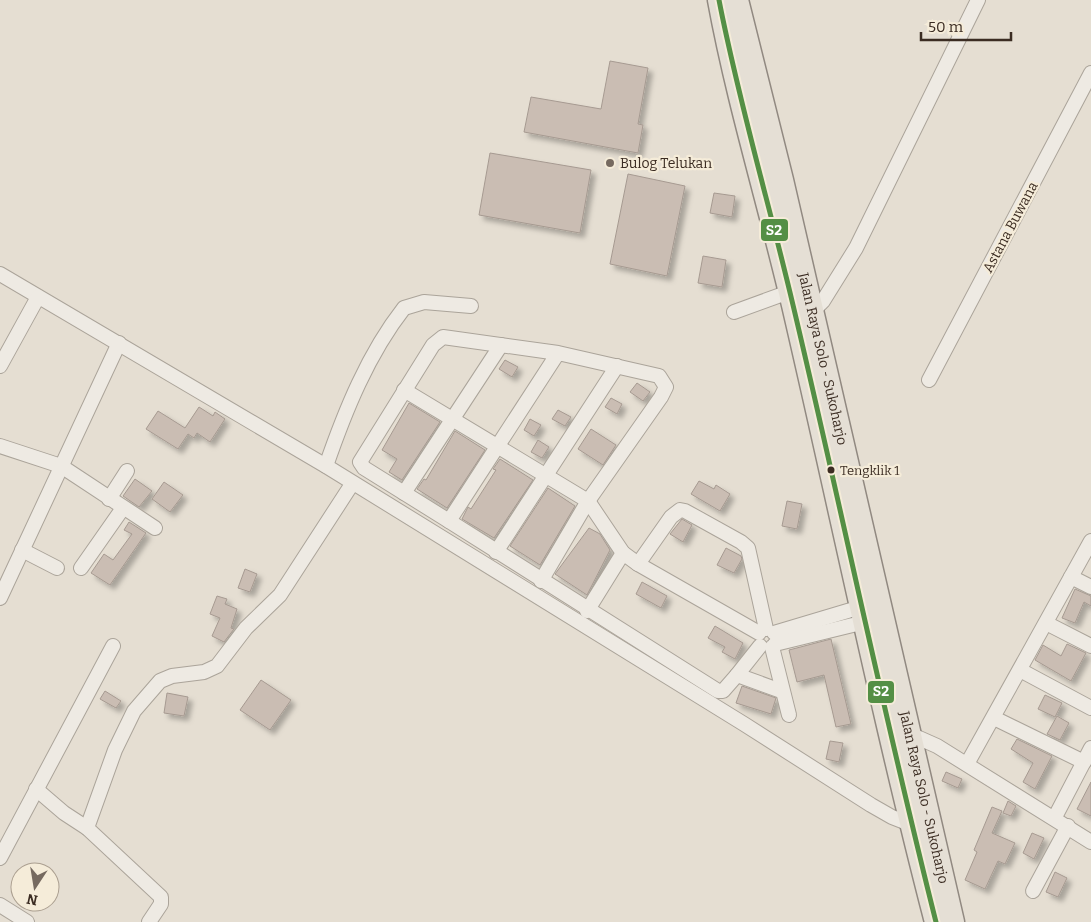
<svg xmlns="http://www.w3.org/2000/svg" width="1091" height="922" viewBox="0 0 1091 922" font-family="Bitter,serif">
	<defs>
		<filter id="shadow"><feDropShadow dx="4.5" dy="4.5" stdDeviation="2.5" flood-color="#0004"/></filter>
	</defs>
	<rect width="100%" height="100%" fill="#e5ded2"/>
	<!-- building -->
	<g fill="#cabdb3" stroke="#a69a91" filter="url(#shadow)">
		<path d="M610,61L648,68L638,124L643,125L638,153L524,132L531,97L601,109Z"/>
		<path d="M490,153L591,170L580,233L479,215Z"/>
		<path d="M628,174L685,186L667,276L610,264Z"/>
		<path d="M714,193L735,196L732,217L710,213Z"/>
		<path d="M703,256L726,260L722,287L698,283Z"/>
		<path d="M505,360L518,367L512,377L499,369Z"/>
		<path d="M637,383L650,392L643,401L630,392Z"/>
		<path d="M611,398L622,404L617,414L605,407Z"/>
		<path d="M409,403L440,422L402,480L389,472L397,459L382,450Z"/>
		<path d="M199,407L213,416L215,412L225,419L210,442L197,433L194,438L188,434L178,449L146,429L158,411L185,428Z"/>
		<path d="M558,410L571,417L565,426L552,419Z"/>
		<path d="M530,419L541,425L534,436L524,430Z"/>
		<path d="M591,429L616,445L603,465L578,449Z"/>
		<path d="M455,431L485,450L447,508L417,489L424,479L426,480Z"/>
		<path d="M538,440L549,447L542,458L531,452Z"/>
		<path d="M500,459L533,480L494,538L462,519L468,507L471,509L496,470L493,469Z"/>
		<path d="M135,479L152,491L139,507L123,496Z"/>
		<path d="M699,481L714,489L716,485L730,494L720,511L691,494Z"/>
		<path d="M164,482L183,495L170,512L152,499Z"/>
		<path d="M548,488L575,506L540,565L510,546Z"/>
		<path d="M787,501L802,504L797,529L782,526Z"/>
		<path d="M682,519L692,525L683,542L670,534Z"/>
		<path d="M129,522L146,533L110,585L91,573L104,554L113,560L132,534L124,530Z"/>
		<path d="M589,528L600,534L610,550L587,595L555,574Z"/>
		<path d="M726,548L741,556L742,559L734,573L717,565Z"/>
		<path d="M245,569L257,574L250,592L238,588Z"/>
		<path d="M642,582L667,596L661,608L636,594Z"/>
		<path d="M1075,589L1091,596V606L1084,602L1075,623L1062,618Z"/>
		<path d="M217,596L227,599L225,604L237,609L231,628L234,629L224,642L212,636L220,618L210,614Z"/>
		<path d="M715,626L743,643L735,659L722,652L725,647L708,638Z"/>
		<path d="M831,639L851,724L836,727L824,675L797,682L789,650Z"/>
		<path d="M1067,644L1086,653L1071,681L1035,660L1043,645L1061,656Z"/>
		<path d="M261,680L291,700L270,730L240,710Z"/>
		<path d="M742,686L776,698L771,714L736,703Z"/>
		<path d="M105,691L121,701L116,708L100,699Z"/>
		<path d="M167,693L188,697L184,716L164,713Z"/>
		<path d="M1045,695L1062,703L1055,717L1038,709Z"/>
		<path d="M1057,716L1069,723L1060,740L1047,734Z"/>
		<path d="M1017,739L1052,756L1035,789L1023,782L1033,763L1011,749Z"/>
		<path d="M830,741L843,743L839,762L826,759Z"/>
		<path d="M946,772L962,779L958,788L942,781Z"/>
		<path d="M1091,782V816L1077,809Z"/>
		<path d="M1008,801L1016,806L1011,816L1003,813Z"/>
		<path d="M992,807L1002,811L992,833L1015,843L1005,864L998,861L985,889L965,880L977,852L974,850Z"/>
		<path d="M1032,833L1044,838L1034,859L1023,853Z"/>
		<path d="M1055,872L1067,878L1058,897L1046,892Z"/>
	</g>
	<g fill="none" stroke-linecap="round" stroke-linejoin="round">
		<!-- minor casing -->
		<g stroke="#aba49a" stroke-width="16">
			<g id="minor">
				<path d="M0,274L326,466L744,724L871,805L892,817L915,826"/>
				<path d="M734,312L789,292"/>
				<path d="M811,313L823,301L856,248L978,0"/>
				<path d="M0,366L38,297"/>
				<path d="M929,380L1091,73"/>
				<path d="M404,390L588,501L623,553L638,564L759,633"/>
				<path d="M0,446L61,466L155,528"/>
				<path d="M326,466C345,411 368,354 404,308L424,302L471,306"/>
				<path d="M404,493L501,345"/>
				<path d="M109,499L127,471"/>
				<path d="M449,521L718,691H723L737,675"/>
				<path d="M22,550L57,568"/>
				<path d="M496,552L617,366"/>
				<path d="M638,564L671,517L680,510L685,511L741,542L748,548L766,629"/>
				<path d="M81,568L123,508"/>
				<path d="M1071,577L1091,587"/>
				<path d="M541,581L588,501L661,397L666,387L659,376L558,353L443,337L433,345L360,462L364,468L449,521L558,353"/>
				<path d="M0,598L119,343"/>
				<path d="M587,611L623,553"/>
				<path d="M1046,623L1091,646"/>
				<path d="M774,633L861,607"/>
				<path d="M775,644L865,622"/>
				<path d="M760,646L737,675L781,691"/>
				<path d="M772,647L789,715"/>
				<path d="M1020,670L1091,708"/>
				<path d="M994,718L1084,762"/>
				<path d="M905,736L919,738L937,746L1091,842"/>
				<path d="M967,764L1091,541"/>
				<path d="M36,789L64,813L87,828"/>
				<path d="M1055,817L1091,748"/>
				<path d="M0,858L113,646"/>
				<path d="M1033,891L1068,826"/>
				<path d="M0,905L27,922"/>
				<path d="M149,922L161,904V897L87,828L115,750L134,711L160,681L172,676L204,672L217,666L246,628L280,595L352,484"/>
			</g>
		</g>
		<!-- primary casing -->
		<g stroke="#918981" stroke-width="25">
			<g id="primary">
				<path d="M719,0C738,103 769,203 793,305C841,511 883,718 936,922"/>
				<path id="s1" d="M737,0L782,180L953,922"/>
			</g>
		</g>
		<!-- minor -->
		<use href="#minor" stroke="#eeeae3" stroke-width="14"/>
		<!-- primary -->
		<use href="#primary" stroke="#e5dfd5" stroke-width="22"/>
		<!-- bus-1 casing -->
		<g stroke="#f5ecd9" stroke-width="9">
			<path id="bus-1" d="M719,0C739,103 769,203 793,305C842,511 884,717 936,922"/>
		</g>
		<!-- bus-1 -->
		<use href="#bus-1" stroke="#548f45" stroke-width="5"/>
	</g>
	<!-- markers -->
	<circle fill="#766a60" stroke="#f5ecd9" stroke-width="2" cx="610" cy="163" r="5"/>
	<circle fill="#3b2c22" stroke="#f5ecd9" stroke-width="2" cx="831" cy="470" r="4.5"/>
	<g text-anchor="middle" stroke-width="4.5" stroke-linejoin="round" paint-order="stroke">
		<!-- bus labels -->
		<g font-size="13" fill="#3b2c22" stroke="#f5ecd9" text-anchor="start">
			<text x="840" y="475">Tengklik 1</text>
		</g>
		<!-- poi labels -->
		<g font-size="14" fill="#3b2c22" stroke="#f5ecd9" text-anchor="start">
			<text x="620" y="168">Bulog Telukan</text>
		</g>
		<!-- street labels -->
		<g font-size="14" fill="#3b2c22" stroke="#f5ecd9">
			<text transform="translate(1010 227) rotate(-62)" y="5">Astana Buwana</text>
			<text dy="5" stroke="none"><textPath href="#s1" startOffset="369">Jalan Raya Solo - Sukoharjo</textPath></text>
			<text dy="5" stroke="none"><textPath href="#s1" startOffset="819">Jalan Raya Solo - Sukoharjo</textPath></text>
		</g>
	</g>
	<g stroke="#f5ecd9" stroke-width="2">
		<rect x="760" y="218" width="29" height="24" rx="5" fill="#548f45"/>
		<rect x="867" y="680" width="28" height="24" rx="5" fill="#548f45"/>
	</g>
	<g font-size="14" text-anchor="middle" font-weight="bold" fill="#fff">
		<text x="774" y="235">S2</text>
		<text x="881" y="696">S2</text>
	</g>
	<!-- north arrow -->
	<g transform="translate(35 887) rotate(192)"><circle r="24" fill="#f5ecd9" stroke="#ab9f90"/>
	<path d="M0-4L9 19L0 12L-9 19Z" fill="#766a60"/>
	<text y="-8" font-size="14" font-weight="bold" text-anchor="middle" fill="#3b2c22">N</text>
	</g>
	<!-- scale -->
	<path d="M921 32v8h90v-8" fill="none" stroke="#3b2c22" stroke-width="2.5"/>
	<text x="928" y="32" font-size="15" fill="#3b2c22" stroke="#f5ecd9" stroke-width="4" paint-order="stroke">50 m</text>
</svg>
